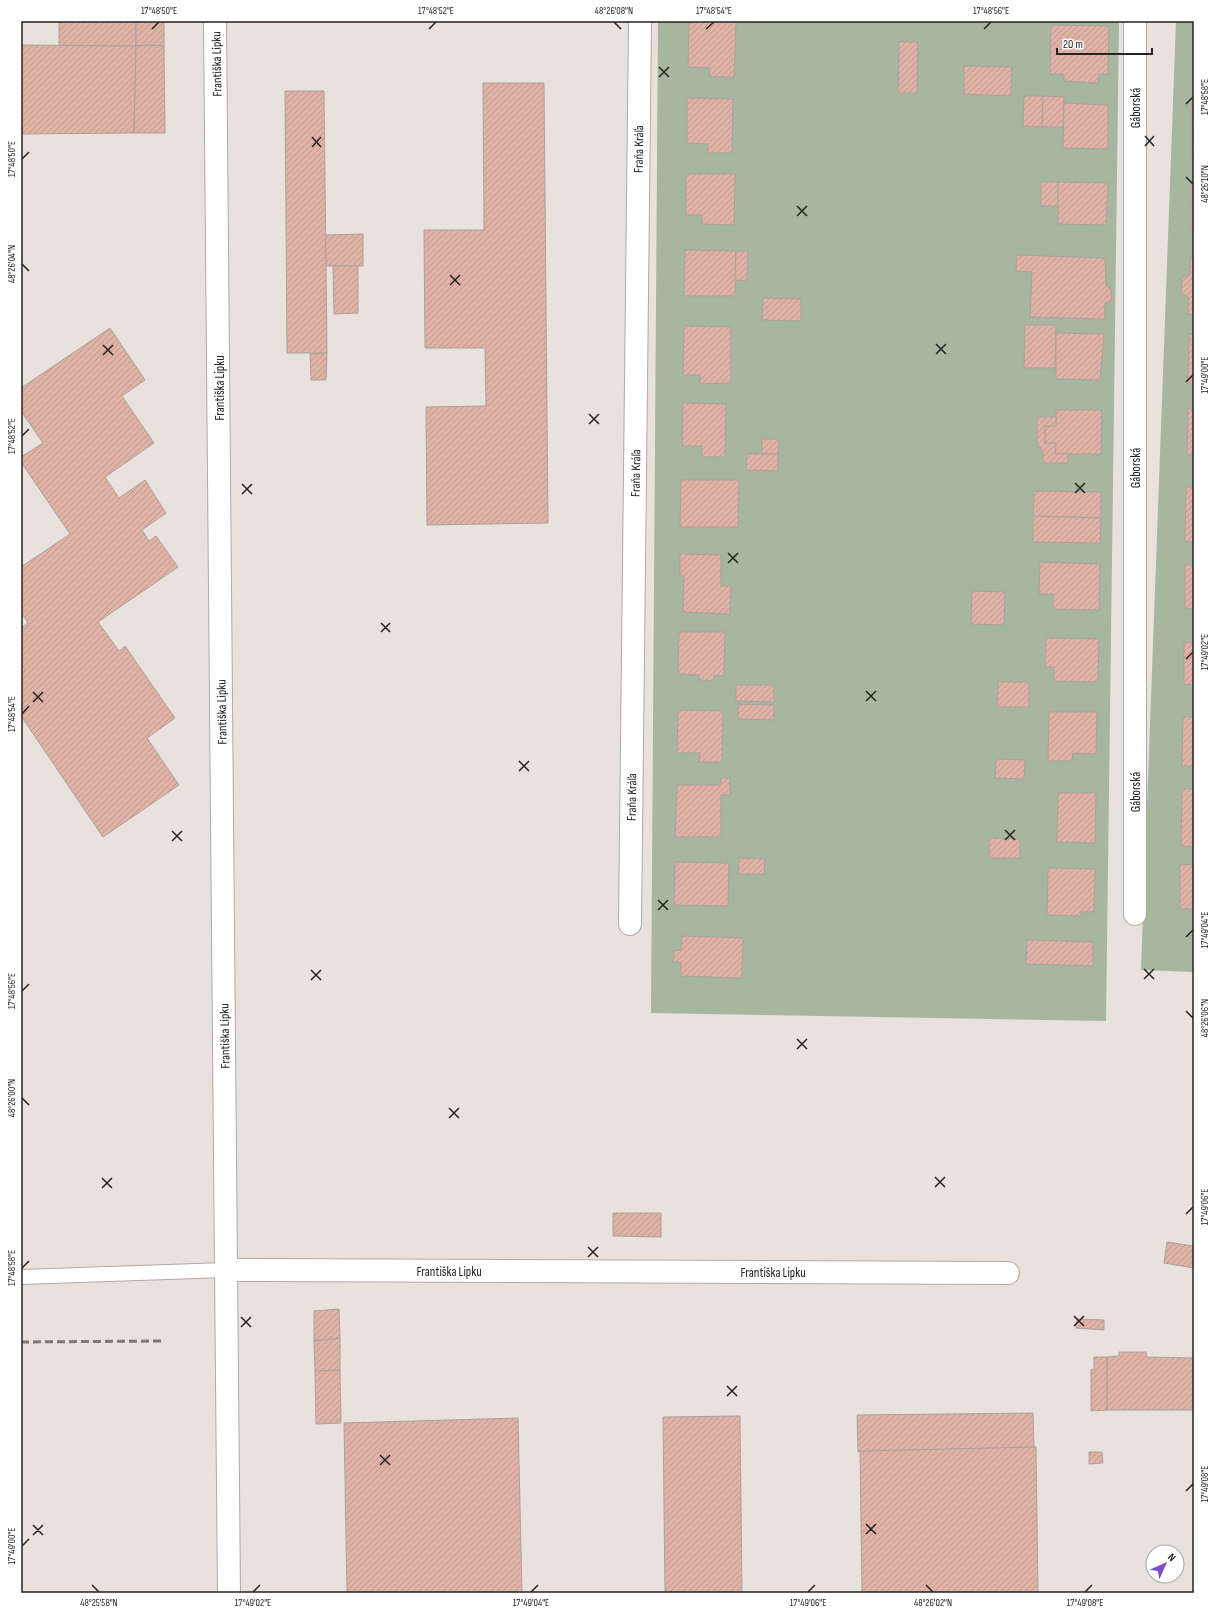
<svg xmlns="http://www.w3.org/2000/svg" width="1215" height="1614" viewBox="0 0 1215 1614" font-family="'Sofia Sans Condensed',sans-serif">
	<defs>
		<pattern id="building-hatch" width="6" height="6" patternUnits="userSpaceOnUse"><rect width="6" height="6" fill="#e0b2a6"/><path d="M-1 1l2-2M0 6l6-6M5 7l2-2" fill="none" stroke="#c0998f"/></pattern>
	</defs>
	<rect width="100%" height="100%" fill="#e9e1dc"/>
	<!-- green -->
	<g fill="#a6b69f">
		<path d="M658,21H1119L1106,1021L651,1013Z"/>
		<path d="M1176,21H1194V972L1141,970Z"/>
	</g>
	<!-- building -->
	<g fill="url(#building-hatch)" stroke="#aba29f">
		<rect x="59" y="21" width="77" height="25"/>
		<rect x="136" y="21" width="28" height="25"/>
		<path d="M689,21L736,22L734,77H710V68L688,67Z"/>
		<path d="M1051,25L1109,26L1108,74H1099L1098,83L1064,81V74H1050Z"/>
		<path d="M899,42H918L917,93H898Z"/>
		<path d="M21,45L136,46L134,133L21,134Z"/>
		<path d="M150,45L164,46L165,133H134L136,46Z"/>
		<path d="M964,66L1012,67L1011,96L964,94Z"/>
		<path d="M483,83H544L548,523L427,525L426,407L486,406L485,348H425L424,230H484Z"/>
		<path d="M285,91H324L327,353H287Z"/>
		<path d="M1024,96H1043L1042,127L1023,126Z"/>
		<path d="M1043,96L1064,97L1063,127H1042Z"/>
		<path d="M687,98L733,99L732,153H708V144L687,143Z"/>
		<path d="M1064,103L1108,105V149L1063,148Z"/>
		<rect x="1192" y="103" width="2" height="61"/>
		<path d="M686,174H735L734,225L702,224V215H686Z"/>
		<rect x="1191" y="180" width="3" height="54"/>
		<rect x="1041" y="182" width="17" height="24"/>
		<path d="M1058,182L1108,183L1106,225L1058,224Z"/>
		<path d="M363,234V266H326L325,235Z"/>
		<path d="M685,250L736,251L735,296H684Z"/>
		<path d="M736,251H748L747,281L735,280Z"/>
		<path d="M1017,255L1105,258L1106,286L1110,288L1112,297L1110,302L1105,303V319L1030,317L1032,272L1016,271Z"/>
		<path d="M1190,258H1194V314H1188L1189,298L1181,293L1182,278L1190,274Z"/>
		<path d="M333,266H358V313L334,314Z"/>
		<path d="M763,298L801,299V321L762,320Z"/>
		<path d="M1025,325H1056L1055,368H1024Z"/>
		<path d="M684,326L731,327V383L700,384V375H683Z"/>
		<path d="M110,328L145,380L122,396L154,443L105,477L119,498L145,480L166,513L142,530L149,541L156,536L178,567L98,622L119,651L125,646L175,718L147,738L179,785L103,837L21,716V672L25,670L21,665V628L28,623L21,612V567L70,534L21,462V457L43,443L21,411V388Z"/>
		<path d="M1056,333L1104,334L1100,380L1056,379Z"/>
		<path d="M1189,334L1194,335V384L1188,383Z"/>
		<path d="M327,353L326,380H311L310,354Z"/>
		<path d="M683,403L726,404L725,457H702V446H682Z"/>
		<path d="M1188,409H1194V455H1187Z"/>
		<path d="M1056,410H1102L1101,454H1055L1056,443H1045V426H1056Z"/>
		<path d="M1037,417H1056V426H1045V443H1056L1055,454L1068,453V463H1043V452L1037,443Z"/>
		<path d="M762,439H779L778,454H762Z"/>
		<path d="M747,454H778V471L746,470Z"/>
		<path d="M681,480H739L738,527H680Z"/>
		<path d="M1186,487H1194V542H1185Z"/>
		<path d="M1034,491L1101,492V518L1033,516Z"/>
		<path d="M1033,516L1101,518L1100,543L1033,542Z"/>
		<path d="M680,554L721,555V586H731L730,614L683,612L684,576H680Z"/>
		<path d="M1040,562L1100,564L1099,610L1053,609V594H1039Z"/>
		<path d="M1185,565H1194V609L1185,608Z"/>
		<path d="M972,591L1005,592L1004,625L971,624Z"/>
		<path d="M679,632H725L724,676L714,675V681L699,680V675L678,674Z"/>
		<path d="M1046,638L1099,639L1098,682L1054,681V667H1045Z"/>
		<path d="M1184,642L1194,643V685L1184,684Z"/>
		<path d="M998,682H1029V707H997Z"/>
		<path d="M736,685H774V702L736,701Z"/>
		<path d="M738,704L774,705V720L738,719Z"/>
		<path d="M678,710L723,711L722,762H699L700,753H677Z"/>
		<path d="M1049,712H1097L1096,754L1073,753L1072,761H1048Z"/>
		<path d="M1183,717H1194V766H1182Z"/>
		<path d="M996,759L1025,760L1024,779L995,778Z"/>
		<path d="M721,778H730V795H721V837H675L677,785H721Z"/>
		<path d="M1182,789H1194V847L1181,846Z"/>
		<path d="M1058,793H1096L1095,843L1057,842Z"/>
		<path d="M989,838L1020,839V858H989Z"/>
		<path d="M739,858L765,859L764,874H738Z"/>
		<path d="M675,862L729,863L728,906L674,905Z"/>
		<path d="M1180,864L1194,865V922L1193,909H1180Z"/>
		<path d="M1048,868L1095,869L1094,912H1081V916L1047,915Z"/>
		<path d="M682,936L743,938L742,978L681,976V962H673L674,951L681,950Z"/>
		<path d="M1027,940L1093,942V966L1026,964Z"/>
		<path d="M613,1213H661V1237L613,1236Z"/>
		<path d="M1167,1242L1194,1246V1268L1164,1263Z"/>
		<path d="M339,1309L340,1338L314,1341V1311Z"/>
		<path d="M1077,1319L1104,1320V1330L1076,1328Z"/>
		<path d="M340,1338V1370L315,1371L314,1341Z"/>
		<path d="M1119,1352H1146L1147,1357L1194,1358V1410H1107V1357L1119,1356Z"/>
		<path d="M1094,1357H1107V1410L1091,1411V1369L1094,1370Z"/>
		<path d="M340,1370L341,1423L316,1424L315,1371Z"/>
		<path d="M1033,1413L1034,1448L858,1452L857,1415Z"/>
		<path d="M740,1416L742,1593H665L663,1417Z"/>
		<path d="M518,1418L522,1593H347L344,1423Z"/>
		<path d="M1036,1447L1038,1593H862L860,1451Z"/>
		<path d="M1089,1452H1102L1103,1463L1089,1464Z"/>
	</g>
	<g fill="none" stroke-linecap="round" stroke-linejoin="round">
		<!-- lane casing -->
		<g stroke="#b2a9a5" stroke-width="16">
			<path id="lane" d="M21,1277L226,1270"/>
		</g>
		<!-- street casing -->
		<g stroke="#b2a9a5" stroke-width="24">
			<g id="street">
				<path d="M215,21L226,1270L1008,1273"/>
				<path d="M1135,914V21"/>
				<path d="M630,924L640,21"/>
				<path d="M226,1270L229,1593"/>
			</g>
		</g>
		<!-- lane -->
		<use href="#lane" stroke="#fff" stroke-width="14"/>
		<!-- street -->
		<use href="#street" stroke="#fff" stroke-width="22"/>
		<!-- rail -->
		<path stroke="#7d7874" stroke-width="3" stroke-dasharray="8 4" stroke-linecap="butt" d="M21,1342L165,1341"/>
	</g>
	<!-- ticks -->
	<path fill="none" stroke="#262321" stroke-width="1.5" d="M614,22L621,29M152,29L159,22M429,29L436,22M706,29L714,22M984,29L991,22M659,67L669,77M659,77L669,67M1186,104L1193,97M1145,136L1154,146M312,137L321,147M1145,146L1154,136M312,147L321,137M22,159L29,152M1186,177L1193,184M797,206L807,216M797,216L807,206M22,264L29,271M450,275L460,285M450,285L460,275M936,344L946,354M103,345L113,355M936,354L946,344M103,355L113,345M1186,382L1193,375M589,414L599,424M589,424L599,414M22,436L29,429M1075,483L1085,493M242,484L252,494M1075,493L1085,483M242,494L252,484M728,553L738,563M728,563L738,553M381,623L390,632M381,632L390,623M1186,659L1193,652M866,691L876,701M33,692L43,702M866,701L876,691M33,702L43,692M22,714L29,706M519,761L529,771M519,771L529,761M1005,830L1015,840M172,831L182,841M1005,840L1015,830M172,841L182,831M658,900L668,910M658,910L668,900M1186,937L1193,930M1144,969L1154,979M311,970L321,980M1144,979L1154,969M311,980L321,970M22,991L29,984M1186,1011L1193,1018M797,1039L807,1049M797,1049L807,1039M22,1098L29,1105M449,1108L459,1118M449,1118L459,1108M935,1177L945,1187M102,1178L112,1188M935,1187L945,1177M102,1188L112,1178M1186,1214L1193,1207M588,1247L598,1257M588,1257L598,1247M22,1268L29,1261M1074,1316L1084,1326M241,1317L251,1327M1074,1326L1084,1316M241,1327L251,1317M727,1386L737,1396M727,1396L737,1386M380,1455L390,1465M380,1465L390,1455M1186,1491L1193,1484M866,1524L876,1534M33,1525L43,1535M866,1534L876,1524M33,1535L43,1525M22,1546L29,1539M92,1585L99,1592M926,1585L933,1592M253,1592L260,1585M531,1592L538,1585M808,1592L815,1585M1085,1592L1092,1585"/>
	<g text-anchor="middle" stroke-width="4" stroke-linejoin="round" paint-order="stroke">
		<!-- street labels -->
		<g font-size="13" fill="#262321" stroke="#fff">
			<text transform="translate(216 64) rotate(-91)" y="5">Františka Lipku</text>
			<text transform="translate(1135 108) rotate(-90)" y="5">Gáborská</text>
			<text transform="translate(638 149) rotate(-89)" y="5">Fraňa Kráľa</text>
			<text transform="translate(219 388) rotate(-90)" y="5">Františka Lipku</text>
			<text transform="translate(1135 468) rotate(-90)" y="5">Gáborská</text>
			<text transform="translate(635 473) rotate(-89)" y="5">Fraňa Kráľa</text>
			<text transform="translate(221 712) rotate(-91)" y="5">Františka Lipku</text>
			<text transform="translate(1135 792) rotate(-90)" y="5">Gáborská</text>
			<text transform="translate(631 797) rotate(-89)" y="5">Fraňa Kráľa</text>
			<text transform="translate(224 1036) rotate(-91)" y="5">Františka Lipku</text>
			<text x="449" y="1276">Františka Lipku</text>
			<text x="773" y="1277">Františka Lipku</text>
		</g>
	</g>
	<!-- border -->
	<rect width="1215" height="1614" fill="none" stroke="#ffffff" stroke-width="44"/>
	<!-- north arrow -->
	<g transform="translate(1165 1564) rotate(45)"><circle r="19" fill="#ffffff" stroke="#a8a7a6"/>
	<path d="M0-3L7 15L0 10L-7 15Z" fill="#7c4fc7"/>
	<text y="-6" font-size="11" font-weight="bold" text-anchor="middle" fill="#262321">N</text>
	</g>
	<!-- scale -->
	<path d="M1057 48v6h95v-6" fill="none" stroke="#262321" stroke-width="2"/>
	<text x="1063" y="48" font-size="12" fill="#262321" stroke="#ffffff" stroke-width="3" paint-order="stroke">20 m</text>
	<rect x="22" y="22" width="1171" height="1570" fill="none" stroke="#262321" stroke-width="1.5"/>
	<g font-size="10" text-anchor="middle" fill="#262321">
		<text x="159" y="14">17°48'50"E</text>
		<text x="436" y="14">17°48'52"E</text>
		<text x="614" y="14">48°26'08"N</text>
		<text x="714" y="14">17°48'54"E</text>
		<text x="991" y="14">17°48'56"E</text>
		<text transform="translate(1204 97) rotate(-90)" y="4">17°48'58"E</text>
		<text transform="translate(11 159) rotate(-90)" y="4">17°48'50"E</text>
		<text transform="translate(1204 184) rotate(-90)" y="4">48°26'10"N</text>
		<text transform="translate(11 264) rotate(-90)" y="4">48°26'04"N</text>
		<text transform="translate(1204 375) rotate(-90)" y="4">17°49'00"E</text>
		<text transform="translate(11 436) rotate(-90)" y="4">17°48'52"E</text>
		<text transform="translate(1204 652) rotate(-90)" y="4">17°49'02"E</text>
		<text transform="translate(11 714) rotate(-90)" y="4">17°48'54"E</text>
		<text transform="translate(1204 930) rotate(-90)" y="4">17°49'04"E</text>
		<text transform="translate(11 991) rotate(-90)" y="4">17°48'56"E</text>
		<text transform="translate(1204 1018) rotate(-90)" y="4">48°26'06"N</text>
		<text transform="translate(11 1098) rotate(-90)" y="4">48°26'00"N</text>
		<text transform="translate(1204 1207) rotate(-90)" y="4">17°49'06"E</text>
		<text transform="translate(11 1268) rotate(-90)" y="4">17°48'58"E</text>
		<text transform="translate(1204 1484) rotate(-90)" y="4">17°49'08"E</text>
		<text transform="translate(11 1546) rotate(-90)" y="4">17°49'00"E</text>
		<text x="99" y="1606">48°25'58"N</text>
		<text x="253" y="1606">17°49'02"E</text>
		<text x="531" y="1606">17°49'04"E</text>
		<text x="808" y="1606">17°49'06"E</text>
		<text x="933" y="1606">48°26'02"N</text>
		<text x="1085" y="1606">17°49'08"E</text>
	</g>
</svg>
